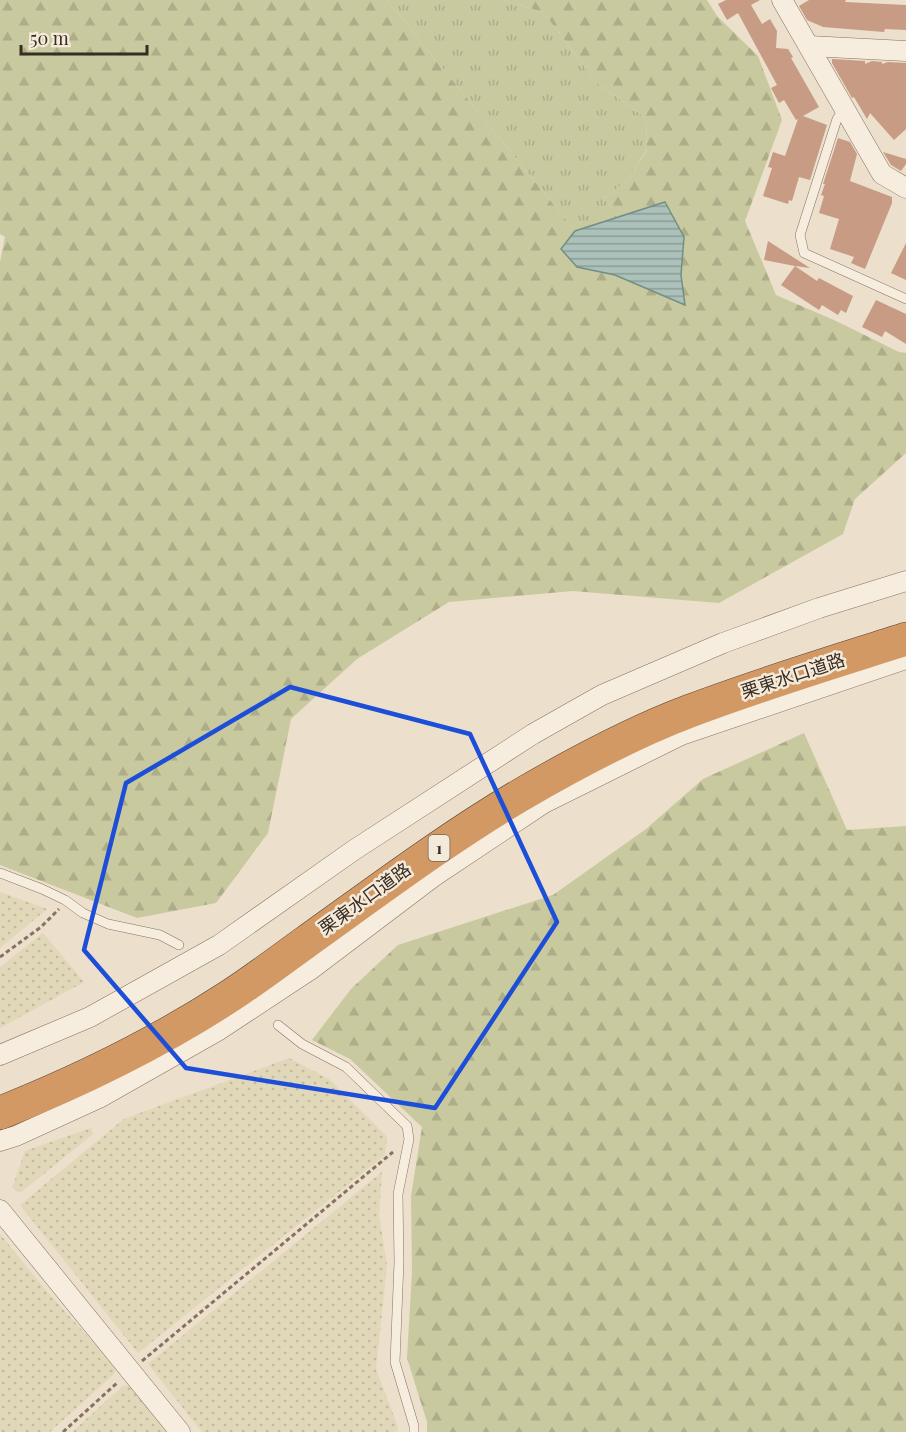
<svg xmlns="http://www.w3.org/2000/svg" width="906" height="1432" viewBox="0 0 906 1432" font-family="'Playfair Display','Noto Sans JP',serif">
	<defs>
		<pattern id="farmland-dots" width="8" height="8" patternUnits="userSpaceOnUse" patternTransform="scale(1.5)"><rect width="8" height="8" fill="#e1d7b9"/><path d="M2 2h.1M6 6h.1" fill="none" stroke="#c2b99f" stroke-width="1.8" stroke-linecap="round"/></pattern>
		<pattern id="grass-tufts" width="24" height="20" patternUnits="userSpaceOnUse" patternTransform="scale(1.5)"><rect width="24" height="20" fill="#c8c99f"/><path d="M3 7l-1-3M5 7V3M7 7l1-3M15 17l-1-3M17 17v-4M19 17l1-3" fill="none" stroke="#adad89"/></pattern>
		<pattern id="forest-firs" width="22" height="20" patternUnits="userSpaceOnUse" patternTransform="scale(1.5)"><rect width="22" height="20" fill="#c8c99f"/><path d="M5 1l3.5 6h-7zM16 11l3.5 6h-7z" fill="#adad89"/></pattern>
		<pattern id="water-rules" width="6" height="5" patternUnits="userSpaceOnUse" patternTransform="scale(1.5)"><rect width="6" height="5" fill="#abc1b9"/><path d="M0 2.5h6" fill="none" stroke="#8c9d96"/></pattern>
	</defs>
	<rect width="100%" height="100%" fill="#ecdfcb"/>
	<!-- farmland -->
	<g fill="url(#farmland-dots)">
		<path d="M0,892L47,909L0,948Z"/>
		<path d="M43,933L84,982L0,1028V967Z"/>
		<path d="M289,1058L329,1079L387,1137L385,1155L138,1353L20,1205L124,1119Z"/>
		<path d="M91,1128L93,1134L20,1193L12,1188L25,1151Z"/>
		<path d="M382,1172L379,1215L387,1265L376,1369L398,1427L397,1432H202L148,1364Z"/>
		<path d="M0,1234L44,1288L116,1368L114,1374L50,1432H0Z"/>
		<path d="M124,1385L130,1386L167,1432H72Z"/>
	</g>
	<!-- grass -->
	<path fill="url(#grass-tufts)" d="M387,0H502L543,12L597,83L646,118L647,149L628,180L604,198L618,217L575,231Z"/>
	<!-- forest -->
	<g fill="url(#forest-firs)">
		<path d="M0,0H387L575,231L561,249L577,266L615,275L684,305L681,275L684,237L665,202L618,217L604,198L628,180L647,150L646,118L597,83L543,12L502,0H707L717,16L758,56L782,120L745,221L776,295L836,321L899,352L906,353V453L855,499L843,534L719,603L573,591L449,602L357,659L291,719L268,833L216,903L137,918L0,865V262L5,237L0,234Z"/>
		<path d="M804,733L847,830L906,826V1432H427V1422L407,1358L412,1272L411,1196L422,1127L350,1059L312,1040L351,989L398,945L553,895L646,829L703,779Z"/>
	</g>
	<!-- water -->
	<path fill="url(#water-rules)" stroke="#728f85" stroke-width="1.5" d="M665,202L684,237L681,275L685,305L615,275L577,267L561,249L575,231Z"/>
	<!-- building -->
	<g fill="#c79b84">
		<path d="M726,0H760L751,5L762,24L770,19L777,31L776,48L788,49L793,57L791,58L819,107L803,116L827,125L810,180L799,177L792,201L789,200L788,204L763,196L772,168L768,167L773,152L785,156L798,119L796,120L784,100L779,103L771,88L777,85L738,13L727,20L718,4Z"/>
		<path d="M809,0H846L845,2L906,5V30L885,29L884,32L823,27L807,20L799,6Z"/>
		<path d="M832,59L865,61V64L872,61L882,62V64L888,62L906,63V129L894,140L870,113L867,119L854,97L852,98L832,63Z"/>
		<path d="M838,138L850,142L857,154L850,181L892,197V203L865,269L851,263L854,257L830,249L839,219L819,213L824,196L821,195L825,184H823Z"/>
		<path d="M883,152L906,159V164L901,171L891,165Z"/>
		<path d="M768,241L810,268L795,266L817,281L819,278L853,296L846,313L841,310L838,315L822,305L819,310L781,285L795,266L764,260Z"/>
		<path d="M906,243V280L891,273Z"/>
		<path d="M876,300L906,314V344L885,331L882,337L862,327Z"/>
	</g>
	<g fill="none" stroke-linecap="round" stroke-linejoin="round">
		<!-- lane casing -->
		<g stroke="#877260" stroke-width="10">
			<g id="lane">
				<path d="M844,109L837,119L800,235L804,253L906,299"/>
				<path d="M0,873L42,889L65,900L83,913L108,924L160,935L179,945"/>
				<path d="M278,1025L302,1044L346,1067L407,1126L409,1139L398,1194L399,1262L395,1362L414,1426V1432"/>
			</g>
		</g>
		<!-- street casing -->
		<g stroke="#877260" stroke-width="21">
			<g id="street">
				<path d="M782,0L882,174L906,188"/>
				<path d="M809,46L906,51"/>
				<path d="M0,1055L90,1017L219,945L354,850L533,734L602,695L723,643L819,608L906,581"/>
				<path d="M0,1141L16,1136L99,1098L219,1030L310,970L433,877L544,803L681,735L906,659"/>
				<path d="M0,1210L180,1432"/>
			</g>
		</g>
		<!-- highway casing -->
		<g stroke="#564134" stroke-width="34">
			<path id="highway" d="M0,1113C80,1081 158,1043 230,996C256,979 281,960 306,942C376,892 445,840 519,796C574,764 631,733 690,711C761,684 834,662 906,639"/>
		</g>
		<!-- path -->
		<g stroke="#877260" stroke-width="3" stroke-dasharray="4.5 3" stroke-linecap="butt">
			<path d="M0,957L41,927L59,909"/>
			<path d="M142,1361L393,1152"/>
			<path d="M63,1432L117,1383"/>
		</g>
		<!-- lane -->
		<use href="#lane" stroke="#f7edde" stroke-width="9"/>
		<!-- street -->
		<use href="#street" stroke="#f7edde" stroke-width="20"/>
		<!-- highway -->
		<use href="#highway" stroke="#d29964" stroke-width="33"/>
	</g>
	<!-- marked area -->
	<path fill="none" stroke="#1d4ed8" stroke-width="4.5" stroke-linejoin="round" d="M290,687L470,734L557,922L435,1108L186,1068L84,950L126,783Z"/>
	<g text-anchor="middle" stroke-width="5" stroke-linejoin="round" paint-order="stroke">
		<!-- shield labels -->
		<rect fill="#f4eada" stroke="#716559" stroke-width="1.5" x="428.5" y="835" width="21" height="26" rx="4.5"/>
		<g font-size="16" font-weight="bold" fill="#392c22">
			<text x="439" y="854">1</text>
		</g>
		<!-- street labels -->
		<g font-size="18" fill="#392c22" stroke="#f4eada">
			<text transform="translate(793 676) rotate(-18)" y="6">栗東水口道路</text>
			<text transform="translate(365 899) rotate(-36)" y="6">栗東水口道路</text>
		</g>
	</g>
	<!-- scale -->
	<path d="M21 45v9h126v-9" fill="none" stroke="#392c22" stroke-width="3"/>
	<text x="30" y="45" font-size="18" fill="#392c22" stroke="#f4eada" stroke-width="4.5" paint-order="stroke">50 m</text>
</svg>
